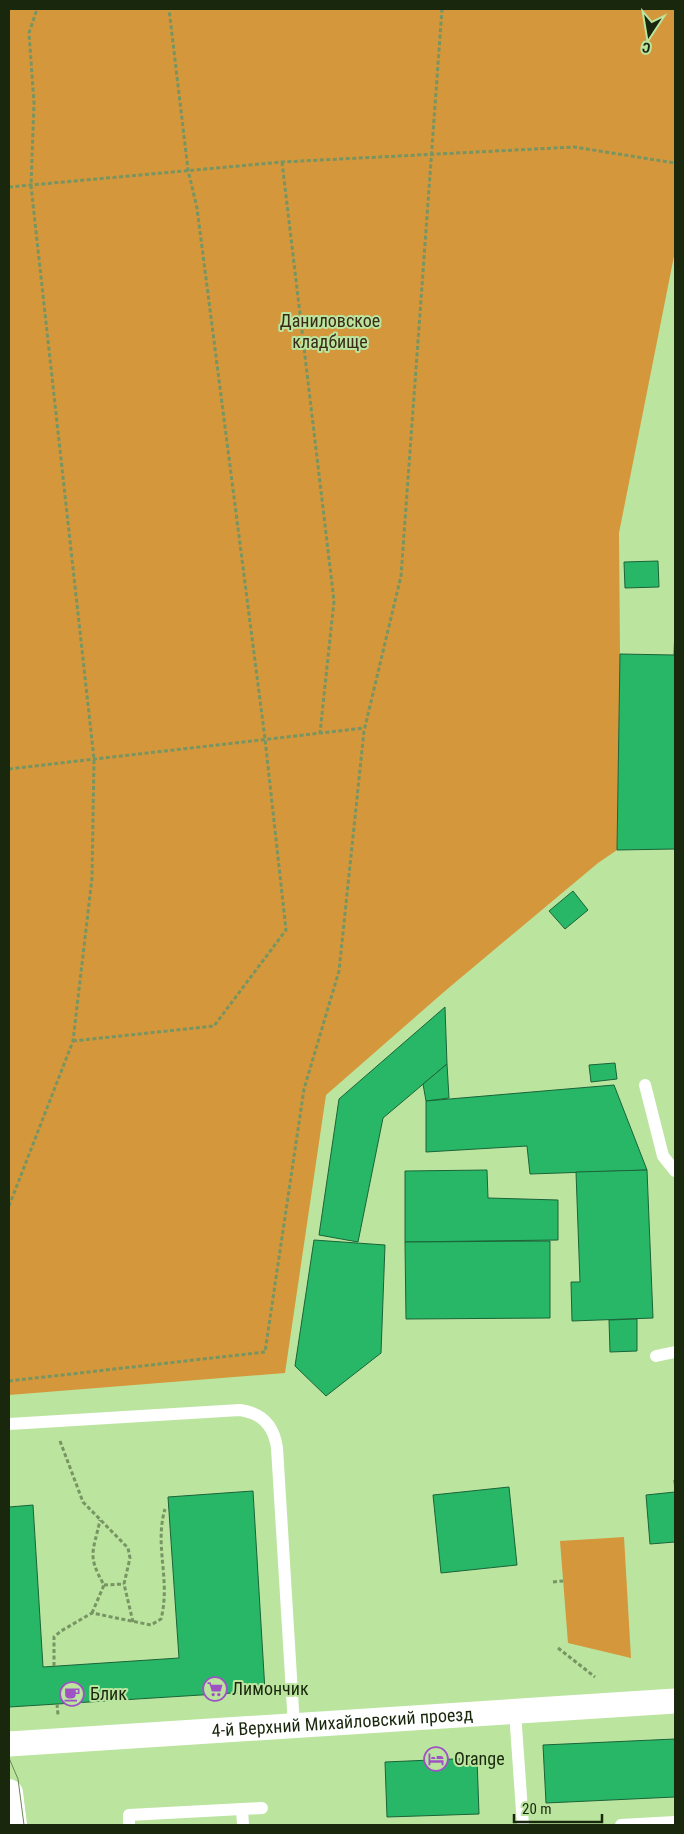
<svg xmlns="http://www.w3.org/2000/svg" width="684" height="1834" viewBox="0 0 684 1834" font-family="'Roboto Condensed',sans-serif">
	<rect width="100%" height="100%" fill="#bbe49f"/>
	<!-- green -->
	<g fill="#d5973b">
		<path d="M9,9H675V251L619,533L620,654L617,850L598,863L445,991L326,1095L285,1373L9,1395Z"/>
		<path d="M624,1537L631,1658L568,1643L560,1541Z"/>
	</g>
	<!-- building -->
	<g fill="#27b767" stroke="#1a6438">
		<path d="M658,561L659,587L625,588L624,562Z"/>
		<path d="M675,626V849L617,850L620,654L674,655Z"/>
		<path d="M573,891L588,910L565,929L549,911Z"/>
		<path d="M445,1007L447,1064L383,1118L358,1242L319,1235L339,1099Z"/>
		<path d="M615,1063L617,1079L591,1082L589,1065Z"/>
		<path d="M447,1064L449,1098L426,1101L423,1084Z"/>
		<path d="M614,1085L647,1170L530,1174L527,1146L426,1152V1101Z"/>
		<path d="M487,1170L488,1198L558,1200V1240L405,1242V1171Z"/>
		<path d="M647,1170L653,1318L572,1321L571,1282H580L576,1172Z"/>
		<path d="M314,1240L385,1245L381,1353L326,1396L295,1366Z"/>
		<path d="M550,1241V1318L406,1319L405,1242Z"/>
		<path d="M637,1319V1351L610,1352L609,1320Z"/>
		<path d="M674,1480H675V1542L650,1544L646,1495L675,1492Z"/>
		<path d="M509,1487L517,1565L441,1573L433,1495Z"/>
		<path d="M253,1491L265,1691L9,1707V1507L33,1505L43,1667L179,1658L168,1497Z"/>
		<path d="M675,1739V1797L546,1803L543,1745Z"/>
		<path d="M477,1758L479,1814L387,1817L385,1762Z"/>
	</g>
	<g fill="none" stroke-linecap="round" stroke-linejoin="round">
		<!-- path -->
		<g stroke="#779562" stroke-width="3" stroke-dasharray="4 2.5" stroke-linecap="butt">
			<path d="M282,162L334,601L320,733"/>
			<path d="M9,187L282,162L574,147L675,163"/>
			<path d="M9,769L364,728"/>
			<path d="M73,1041L214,1026L286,930L265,739L197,208L188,170L169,9"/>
			<path d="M9,1206L73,1041L92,878L94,759L31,186L34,103L29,33L37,9"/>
			<path d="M9,1381L265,1352L304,1089L339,971L364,731L401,576L442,9"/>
			<path d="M60,1441L83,1502L128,1548L130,1558L124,1584L133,1622"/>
			<path d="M553,1582L563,1581"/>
			<path d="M104,1585L124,1584"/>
			<path d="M92,1613L104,1585C87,1555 93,1553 100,1520"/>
			<path d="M558,1648L595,1677"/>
			<path d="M54,1666V1637L61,1631L92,1613L151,1625L161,1619C171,1580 154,1546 165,1509"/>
			<path d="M57,1704L58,1715"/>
		</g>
		<!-- service -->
		<g stroke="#fff" stroke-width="12">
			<path d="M645,1085L663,1156L675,1171"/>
			<path d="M656,1356L675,1352"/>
			<path d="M9,1424L240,1410C262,1413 274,1426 277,1448L294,1726"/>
			<path d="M515,1712L523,1825"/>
			<path d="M242,1809L243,1825"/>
			<path d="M129,1825V1815L262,1808"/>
			<path d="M621,1825L675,1822"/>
		</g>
		<!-- minor -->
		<path stroke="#fff" stroke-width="25" id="s1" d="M9,1744L675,1701"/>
		<!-- tertiary -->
		<path stroke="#fff" stroke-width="28" d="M9,1793L13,1825"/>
		<!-- tram -->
		<path stroke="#6a8656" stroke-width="1" d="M9,1758L18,1779L24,1825"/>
	</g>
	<!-- icons -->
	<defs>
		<g id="supermarket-ring" transform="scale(1.25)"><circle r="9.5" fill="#bbe49f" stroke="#9f52c4" stroke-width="1.5"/><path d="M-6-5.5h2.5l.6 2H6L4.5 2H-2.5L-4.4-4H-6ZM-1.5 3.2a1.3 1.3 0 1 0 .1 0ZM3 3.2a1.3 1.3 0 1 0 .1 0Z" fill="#9f52c4"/></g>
		<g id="cafe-ring" transform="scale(1.25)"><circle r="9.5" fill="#bbe49f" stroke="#9f52c4" stroke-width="1.5"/><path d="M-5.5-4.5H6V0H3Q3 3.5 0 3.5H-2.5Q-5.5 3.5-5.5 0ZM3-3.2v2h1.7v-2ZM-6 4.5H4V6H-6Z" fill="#9f52c4"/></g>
		<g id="hotel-ring" transform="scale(1.25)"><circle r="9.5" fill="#bbe49f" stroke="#9f52c4" stroke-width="1.5"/><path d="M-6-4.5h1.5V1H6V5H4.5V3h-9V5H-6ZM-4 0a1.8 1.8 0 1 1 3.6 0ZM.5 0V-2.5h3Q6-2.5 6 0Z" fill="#9f52c4"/></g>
	</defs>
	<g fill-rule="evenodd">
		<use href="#supermarket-ring" x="215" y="1689"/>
		<use href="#cafe-ring" x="72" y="1694"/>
		<use href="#hotel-ring" x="436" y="1759"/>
	</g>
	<g text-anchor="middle" stroke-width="4" stroke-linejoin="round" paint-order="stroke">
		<!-- park labels -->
		<g font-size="18" fill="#3a2a17" stroke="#bbe49f">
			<text x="330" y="327">Даниловское<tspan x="330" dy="21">кладбище</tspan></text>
		</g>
		<!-- poi labels -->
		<g font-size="18" fill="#19280d" stroke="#bbe49f" text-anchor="start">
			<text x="232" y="1695">Лимончик</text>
			<text x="90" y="1700">Блик</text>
			<text x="454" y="1765">Orange</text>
		</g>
		<!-- street labels -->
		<g font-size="18" fill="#19280d" stroke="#bbe49f">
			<text dy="6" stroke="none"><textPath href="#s1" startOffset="334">4-й Верхний Михайловский проезд</textPath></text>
		</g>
	</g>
	<!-- border -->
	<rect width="684" height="1834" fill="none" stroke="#19280d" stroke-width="20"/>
	<!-- north arrow -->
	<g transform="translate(649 35) rotate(192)" stroke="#bbe49f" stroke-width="4" paint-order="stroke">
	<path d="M0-4L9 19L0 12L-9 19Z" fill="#19280d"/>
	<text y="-8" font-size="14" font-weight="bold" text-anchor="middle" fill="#19280d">С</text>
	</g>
	<!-- scale -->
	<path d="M514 1814v8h88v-8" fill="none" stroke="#19280d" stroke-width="2.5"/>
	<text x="522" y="1814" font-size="15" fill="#19280d" stroke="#bbe49f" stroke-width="4" paint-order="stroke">20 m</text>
</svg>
